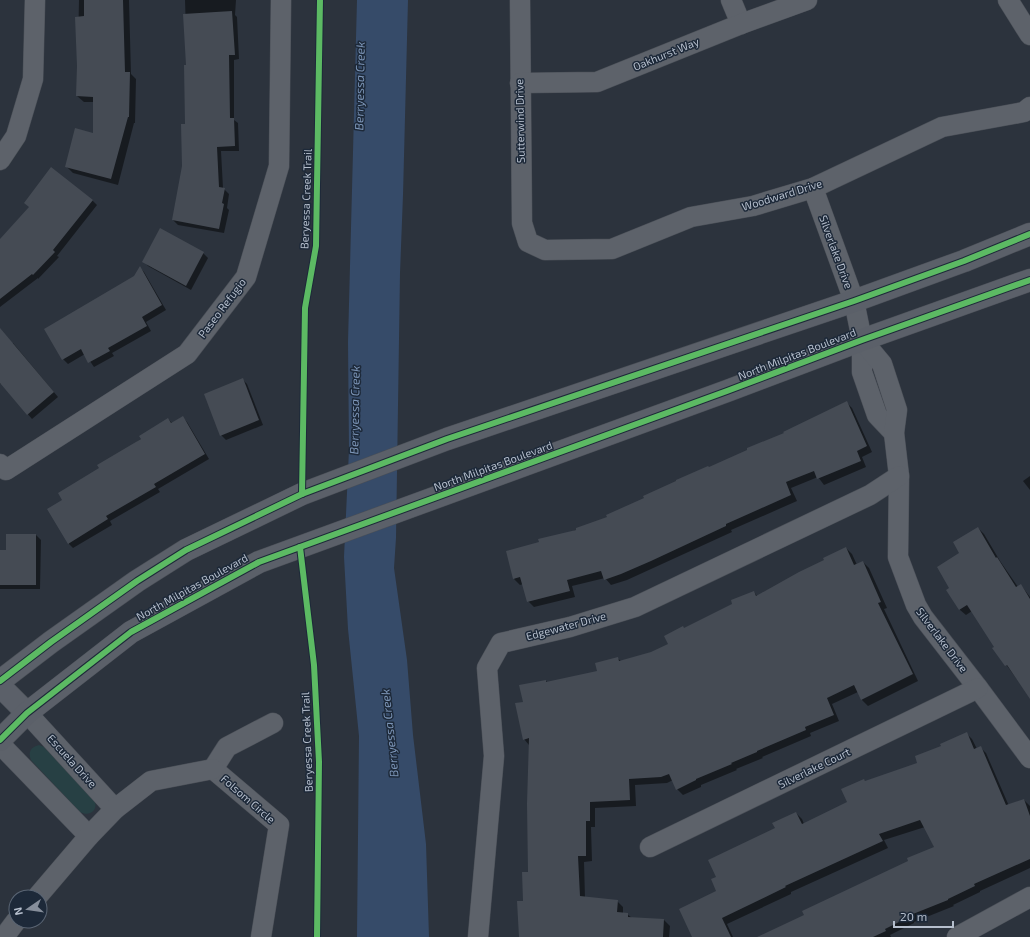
<svg xmlns="http://www.w3.org/2000/svg" width="1030" height="937" viewBox="0 0 1030 937" font-family="'Exo 2',sans-serif">
	<rect width="100%" height="100%" fill="#2c333d"/>
	<!-- green -->
	<path fill="#274044" d="M39,745L44,747L93,798C100,808 91,818 80,812L31,760C28,753 30,747 39,745Z"/>
	<!-- water -->
	<path fill="#364b69" d="M357,0H408L403,195L400,273L396,538L394,568L407,660L413,735L426,844L429,937H357L359,736L348,629L344,557L349,450L348,342Z"/>
	<!-- shadow -->
	<g fill="#0007">
		<path d="M79,0H129L131,74L136,79L135,123H134L118,185L73,173L67,167L94,134V102H84L77,96Z"/>
		<path d="M185,0H236L235,15L237,17L239,59L234,60V120L238,123L239,151H221L223,188L229,194L227,208L229,210L224,233L178,225L173,220L183,166L186,125L187,66Z"/>
		<path d="M92,200L97,205L57,256L59,257L38,279V278L0,307V240L30,208Z"/>
		<path d="M203,253L208,258L191,290L148,266L144,261Z"/>
		<path d="M140,268L144,272L166,310L146,322L151,331L112,353L114,356L94,367L85,354L68,364L63,359L135,277Z"/>
		<path d="M13,343L58,397L32,419L1,383L0,384V345Z"/>
		<path d="M243,380L247,384L263,425L226,440L221,435Z"/>
		<path d="M846,402L852,408L872,452L862,457L866,467L824,485L818,477L791,488L797,501L731,530L732,532L627,580L611,585L605,578L572,586L575,597L534,607L528,601L523,584L520,585L514,579L540,543L609,518L709,468L785,434Z"/>
		<path d="M182,417L187,422L209,459L158,489L160,492L110,521L112,525L73,548L69,544L63,500L100,469L168,419L172,423Z"/>
		<path d="M1030,476V490L1023,481Z"/>
		<path d="M978,528L984,534L1000,561L1018,587L1021,585L1030,597V697L994,648L995,647L972,611L966,615L960,610L948,591L951,589L961,554Z"/>
		<path d="M36,535L41,540L40,589H0V558Z"/>
		<path d="M846,548L852,554L857,565L863,562L869,568L887,608L884,609L918,681L868,706L862,700L858,692L832,704L839,721L810,733L811,736L762,757L763,758L736,769L737,770L701,785V787L683,795L677,789L673,780L667,783L635,785L636,806L595,808V827H591L592,861L584,862L585,898L617,901L623,907V914H627L632,918L664,920L670,926L669,937H520L529,872V745L524,739V702L546,681L548,683L598,672L617,658L621,661L652,653L669,645L684,629L734,605L754,592L757,596L825,561Z"/>
		<path d="M966,733L972,739L977,749L980,747L986,753L1009,806L1024,800L1030,806V868L980,891V892L953,905L954,906L914,922V923L890,935L891,937H776L805,915L935,848L925,827L884,840L888,848L791,892V894L727,924L733,937H694L717,891V878L796,813L802,819L804,824L848,803L864,780L866,782L919,764L942,747Z"/>
	</g>
	<!-- building -->
	<g fill="#454b54">
		<path d="M84,0H123L125,72H130L129,117H128L111,179L65,167L75,128L93,133V97L76,96L77,66L75,17L84,16Z"/>
		<path d="M232,11L235,55H229L230,118H234L235,146L217,147L219,187L225,188L222,203L224,204L219,229L172,220L182,166L181,124H185L184,65H186L183,14Z"/>
		<path d="M51,167L93,200L53,250L55,252L33,275L32,274L0,299V239L29,207L24,203Z"/>
		<path d="M160,228L204,252L186,286L142,262Z"/>
		<path d="M140,266L162,305L142,317L147,326L108,348L110,351L88,363L81,349L62,360L44,329L134,276Z"/>
		<path d="M0,328L54,392L27,415L0,383Z"/>
		<path d="M243,378L259,420L220,436L204,394Z"/>
		<path d="M847,401L867,446L857,451L861,461L817,479L814,471L786,482L791,495L726,524V526L651,561L621,574L604,580L601,571L567,580L570,591L527,602L520,577L513,579L506,551L539,542L538,539L576,530V528L607,517L606,515L644,498L643,496L676,481V480L708,466L709,467L747,450V448L784,433L783,432Z"/>
		<path d="M183,416L205,454L154,484L156,487L106,516L108,519L68,544L47,509L62,500L58,493L99,468L97,465L141,439L139,436L168,418L171,423Z"/>
		<path d="M978,527L996,558L997,557L1016,587L1021,584L1030,599V699L1007,665L1005,666L992,648L994,647L967,605L959,610L946,590L949,588L937,567L959,553L953,542Z"/>
		<path d="M6,534H36V585H0V550H6Z"/>
		<path d="M846,547L854,565L863,561L881,602L878,603L913,674L861,700L854,685L827,698L834,715L805,727L806,730L757,751V752L731,763L732,764L696,779V780L676,790L669,774L661,777L629,779L630,800L590,802V821H586V856H578L580,896L618,900L617,912L628,913V917L664,919L663,937H519L517,901H523L522,872H528L527,804L529,738L523,740L515,703L523,702L519,685L546,680V682L597,671L595,663L618,657L619,661L651,652L668,644L664,636L683,626L684,628L732,604L731,600L754,591L756,596L799,572L824,560L823,558Z"/>
		<path d="M967,732L974,749L981,746L1006,805L1024,799L1030,816V859L974,884L975,886L948,899V900L908,916L909,917L885,929L886,931L873,937H757L804,915L802,911L908,861L907,858L934,847L920,820L879,834L883,841L785,886L786,887L722,918L731,937H692L679,909L716,891L711,879L716,877L708,860L775,828L772,823L796,812L802,824L847,802L841,789L864,779L865,781L917,763L915,756L941,746L940,744Z"/>
	</g>
	<g fill="none" stroke-linecap="round" stroke-linejoin="round">
		<!-- street casing -->
		<g stroke="#4a4f57" stroke-width="21">
			<g id="street">
				<path d="M520,0L522,223L528,242L545,250L612,249L691,217L753,206L813,188L942,127L1024,112L1030,107"/>
				<path d="M731,0L741,24"/>
				<path d="M1008,0L1030,35"/>
				<path d="M520,83L597,82L741,24L807,0"/>
				<path d="M0,160L16,136L33,79L35,0"/>
				<path d="M813,188L854,301L862,340V372L877,415L894,433"/>
				<path d="M862,340L882,364L897,410L894,433L899,476L898,557L916,605L923,617L978,688L1030,758"/>
				<path d="M0,464L6,470L187,354L246,277L279,166L281,0"/>
				<path d="M27,713L115,809"/>
				<path d="M0,744L89,836"/>
				<path d="M213,769L279,825L261,937"/>
				<path d="M213,769L227,747L273,723"/>
				<path d="M650,847L978,688"/>
				<path d="M37,897L89,836L115,809L151,781L213,769"/>
				<path d="M4,937L16,921"/>
				<path d="M478,937L494,756L487,668L501,643L570,627L635,607L870,495L899,476"/>
				<path d="M957,937L1030,897"/>
			</g>
		</g>
		<!-- secondary casing -->
		<g stroke="#4a4f57" stroke-width="23">
			<g id="secondary">
				<path d="M0,681L51,642L137,581L186,550L302,494L447,439L854,301L964,261L1030,234"/>
				<path d="M0,686L27,713"/>
				<path d="M0,740L27,713L131,632L259,562L727,391L862,340L1030,280"/>
			</g>
		</g>
		<!-- street -->
		<use href="#street" stroke="#5d626a" stroke-width="20"/>
		<!-- secondary -->
		<use href="#secondary" stroke="#5b6069" stroke-width="22"/>
		<!-- cycleway casing -->
		<g stroke="#1d2939" stroke-width="8">
			<g id="cycleway">
				<path d="M302,494L305,308L316,246L320,0"/>
				<path d="M300,547L314,665L319,762L317,937"/>
				<path d="M0,681L51,642L137,581L186,550L302,494L447,439L854,301L964,261L1030,234"/>
				<path d="M0,740L27,713L131,632L259,562L727,391L862,340L1030,280"/>
			</g>
		</g>
		<!-- cycleway -->
		<use href="#cycleway" stroke="#5cba63" stroke-width="6"/>
	</g>
	<g text-anchor="middle" stroke-width="3" stroke-linejoin="round" paint-order="stroke">
		<!-- street labels -->
		<g font-size="11" fill="#b6bfcd" stroke="#1d2939">
			<text transform="translate(666 54) rotate(-22)" y="4">Oakhurst Way</text>
			<text transform="translate(520 121) rotate(-91)" y="4">Sutterwind Drive</text>
			<text transform="translate(782 195) rotate(-17)" y="4">Woodward Drive</text>
			<text transform="translate(306 199) rotate(-88)" y="4">Beryessa Creek Trail</text>
			<text transform="translate(836 252) rotate(70)" y="4">Silverlake Drive</text>
			<text transform="translate(222 308) rotate(-53)" y="4">Paseo Refugio</text>
			<text transform="translate(797 354) rotate(-21)" y="4">North Milpitas Boulevard</text>
			<text transform="translate(493 466) rotate(-20)" y="4">North Milpitas Boulevard</text>
			<text transform="translate(192 587) rotate(-29)" y="4">North Milpitas Boulevard</text>
			<text transform="translate(566 626) rotate(-15)" y="4">Edgewater Drive</text>
			<text transform="translate(942 640) rotate(53)" y="4">Silverlake Drive</text>
			<text transform="translate(307 742) rotate(-92)" y="4">Beryessa Creek Trail</text>
			<text transform="translate(72 761) rotate(48)" y="4">Escuela Drive</text>
			<text transform="translate(814 768) rotate(-26)" y="4">Silverlake Court</text>
			<text transform="translate(248 799) rotate(41)" y="4">Folsom Circle</text>
		</g>
		<!-- water labels -->
		<g font-size="12" font-style="italic" fill="#7c95b7" stroke="#1d2939">
			<text transform="translate(360 86) rotate(-89)" y="4">Berryessa Creek</text>
			<text transform="translate(355 410) rotate(-89)" y="4">Berryessa Creek</text>
			<text transform="translate(390 733) rotate(-96)" y="4">Berryessa Creek</text>
		</g>
	</g>
	<!-- north arrow -->
	<g transform="translate(28 909) rotate(257)"><circle r="19" fill="#1d2939" stroke="#5a6574"/>
	<path d="M0-3L7 15L0 10L-7 15Z" fill="#868e9b"/>
	<text y="-6" font-size="11" font-weight="bold" text-anchor="middle" fill="#b6bfcd">N</text>
	</g>
	<!-- scale -->
	<path d="M894 921v6h59v-6" fill="none" stroke="#b6bfcd" stroke-width="2"/>
	<text x="900" y="921" font-size="12" fill="#b6bfcd" stroke="#1d2939" stroke-width="3" paint-order="stroke">20 m</text>
</svg>
